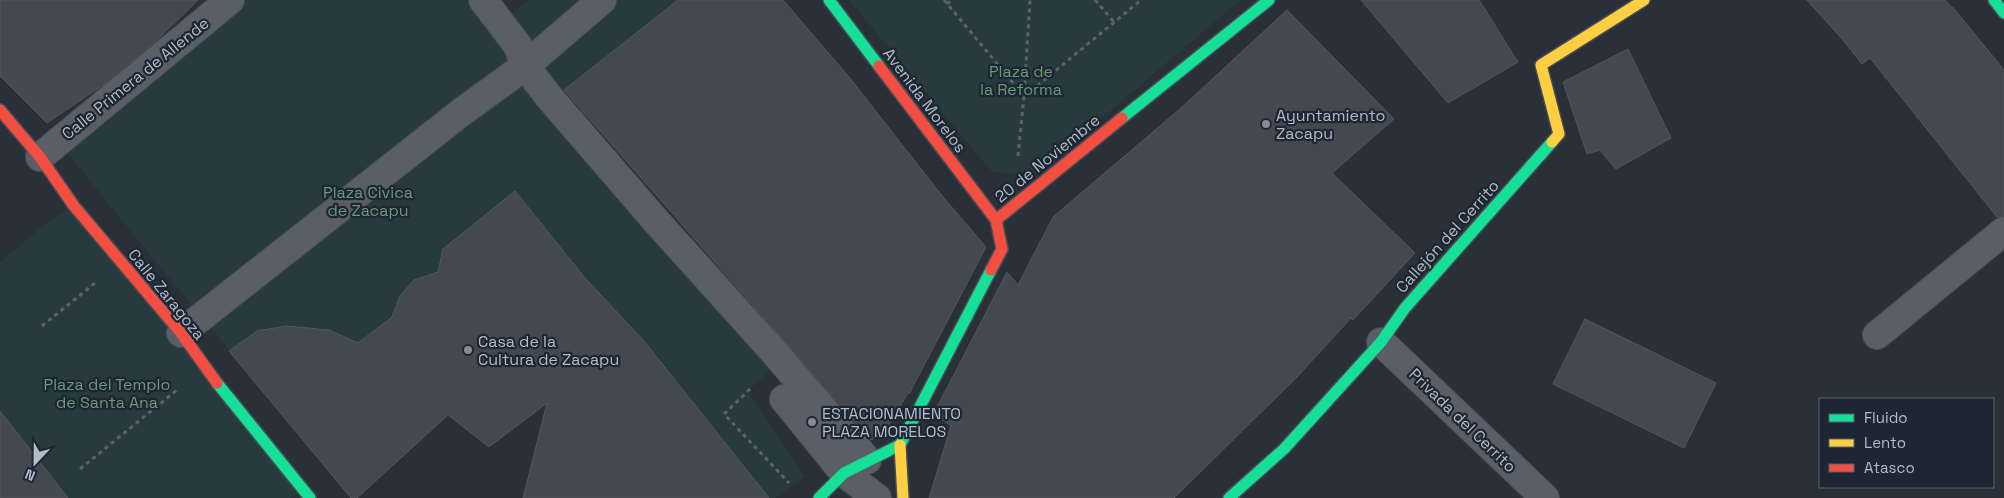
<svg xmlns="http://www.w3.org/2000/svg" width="2004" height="498" viewBox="0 0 2004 498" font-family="'Space Grotesk',sans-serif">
	<rect width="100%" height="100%" fill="#2a3038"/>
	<!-- green -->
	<g fill="#273a3e">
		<path d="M230,0H493L507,18L528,0H678L555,97L780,361L747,392L805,477L774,498H769L644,341L585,279L346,491L123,222L58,141Z"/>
		<path d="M849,0H1240L1034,176L992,172Z"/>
		<path d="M74,206L302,489L291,498H68L0,411V262L49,221Z"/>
	</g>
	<!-- building -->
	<g fill="#444950" stroke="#52575f">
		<path d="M0,0H198L156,41L103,85L47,123L0,76Z"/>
		<path d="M678,0H783L849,77L943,197L986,247L909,394L908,393L884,433L871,440L564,90Z"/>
		<path d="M1361,0H1479L1518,62L1448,103Z"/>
		<path d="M1807,0H1945L1955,10L2004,70V216L1997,217L1870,58L1862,64L1843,40Z"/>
		<path d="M1287,10L1394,119L1332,173L1415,253L1353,320L1351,318L1298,376L1174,498H929L951,426L934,413L1007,272L1018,285L1053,217L1181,108Z"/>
		<path d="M1628,49L1671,138L1616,169L1600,150L1587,154L1563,82Z"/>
		<path d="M515,191L585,278L644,341L769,498H523L547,403L489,447L448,415L357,498H351L229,351L257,331L286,326L329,330L358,343L392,317L400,296L414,280L438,272L443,249Z"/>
		<path d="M1585,319L1716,383L1684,448L1553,384Z"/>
		<path d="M0,411L68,498H0Z"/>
	</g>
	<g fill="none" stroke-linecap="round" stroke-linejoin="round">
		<!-- street casing -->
		<g stroke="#484c53" stroke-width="30">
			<g id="street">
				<path d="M483,0L518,46L525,66L549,97L656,221L774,352L867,460"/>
				<path d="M40,157L230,0"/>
				<path d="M181,333L459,114L525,66L602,0"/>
				<path d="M1877,335L2004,231"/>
				<path d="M1381,342L1545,498"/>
				<path d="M784,399L844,473L877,498"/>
			</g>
		</g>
		<!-- fast casing -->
		<g stroke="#484c53" stroke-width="14">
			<g id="fast">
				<path d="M829,0L879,66"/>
				<path d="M1994,0L2004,13"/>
				<path d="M1122,118L1269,0"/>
				<path d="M217,383L310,498"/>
				<path d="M819,498L844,473L900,445L991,270"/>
				<path d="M1229,498L1284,449L1381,342L1405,308L1552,142"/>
			</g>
		</g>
		<!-- slow casing -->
		<g stroke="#484c53" stroke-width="14">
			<g id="slow">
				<path d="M1552,142L1559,134L1541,65L1644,0"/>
				<path d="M900,445L903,498"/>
			</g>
		</g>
		<!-- jam casing -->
		<g stroke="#484c53" stroke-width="14">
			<g id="jam">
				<path d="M879,66L996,220L1002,249L991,270"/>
				<path d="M0,110L40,157L74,206L181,333L217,383"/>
				<path d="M996,220L1122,118"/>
			</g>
		</g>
		<!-- path -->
		<g stroke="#5d636a" stroke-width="3" stroke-dasharray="4 4" stroke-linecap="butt">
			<path d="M944,0L1024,96"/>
			<path d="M1095,0L1114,22"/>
			<path d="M947,4L952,0"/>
			<path d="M1025,96L1141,0"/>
			<path d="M1018,156L1024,96L1030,0"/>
			<path d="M42,326L95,283"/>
			<path d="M750,389L724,414L789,483"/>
			<path d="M80,469L177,390"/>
		</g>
		<!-- street -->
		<use href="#street" stroke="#5a5e66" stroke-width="28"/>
		<!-- fast -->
		<use href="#fast" stroke="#16e098" stroke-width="11"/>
		<!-- slow -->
		<use href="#slow" stroke="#ffcf43" stroke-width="11"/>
		<!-- jam -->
		<use href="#jam" stroke="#f24e42" stroke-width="11"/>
	</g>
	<!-- markers -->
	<g fill="#848b96" stroke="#1d2633" stroke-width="2">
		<circle cx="1266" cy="124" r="5"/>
		<circle cx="468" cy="350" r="5"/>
		<circle cx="812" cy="422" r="5"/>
	</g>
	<g text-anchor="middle" stroke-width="4.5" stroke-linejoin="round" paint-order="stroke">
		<!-- park labels -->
		<g font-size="16" fill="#6b9a76" stroke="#1d2633">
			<text x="1021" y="77">Plaza de<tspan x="1021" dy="18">la Reforma</tspan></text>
			<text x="368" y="198">Plaza Civica<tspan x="368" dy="18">de Zacapu</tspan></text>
			<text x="107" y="390">Plaza del Templo<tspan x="107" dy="18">de Santa Ana</tspan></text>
		</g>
		<!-- street labels -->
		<g font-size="16" fill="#b4bcc9" stroke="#1d2633">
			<text transform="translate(135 78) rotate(-39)" y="6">Calle Primera de Allende</text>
			<text transform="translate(925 100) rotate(53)" y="6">Avenida Morelos</text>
			<text transform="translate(1047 158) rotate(-39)" y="6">20 de Noviembre</text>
			<text transform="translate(1447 236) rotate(-48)" y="6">Callejón del Cerrito</text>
			<text transform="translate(167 294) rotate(51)" y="6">Calle Zaragoza</text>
			<text transform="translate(1463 420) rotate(44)" y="6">Privada del Cerrito</text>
		</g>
		<!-- poi labels -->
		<g font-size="16" fill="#b4bcc9" stroke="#1d2633" text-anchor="start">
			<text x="1276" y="121">Ayuntamiento<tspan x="1276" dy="18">Zacapu</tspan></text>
			<text x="478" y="347">Casa de la<tspan x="478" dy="18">Cultura de Zacapu</tspan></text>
			<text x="822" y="419">ESTACIONAMIENTO<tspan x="822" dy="18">PLAZA MORELOS</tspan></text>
		</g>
	</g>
	<!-- legend -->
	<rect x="1819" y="398" width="175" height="90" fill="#1d2633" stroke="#59626f"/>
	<rect x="1829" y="414" width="25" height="8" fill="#16e098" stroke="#59626f"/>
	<text x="1864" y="423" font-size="15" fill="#b4bcc9">Fluido</text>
	<rect x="1829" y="439" width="25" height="8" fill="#ffcf43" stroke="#59626f"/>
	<text x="1864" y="448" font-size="15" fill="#b4bcc9">Lento</text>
	<rect x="1829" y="464" width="25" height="8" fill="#f24e42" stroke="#59626f"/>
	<text x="1864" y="473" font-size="15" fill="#b4bcc9">Atasco</text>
	<!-- north arrow -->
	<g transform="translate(35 463) rotate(202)" stroke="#1d2633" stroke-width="4" paint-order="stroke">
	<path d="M0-4L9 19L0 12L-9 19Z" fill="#b4bcc9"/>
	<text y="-8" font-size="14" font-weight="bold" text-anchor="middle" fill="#b4bcc9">N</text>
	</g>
</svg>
